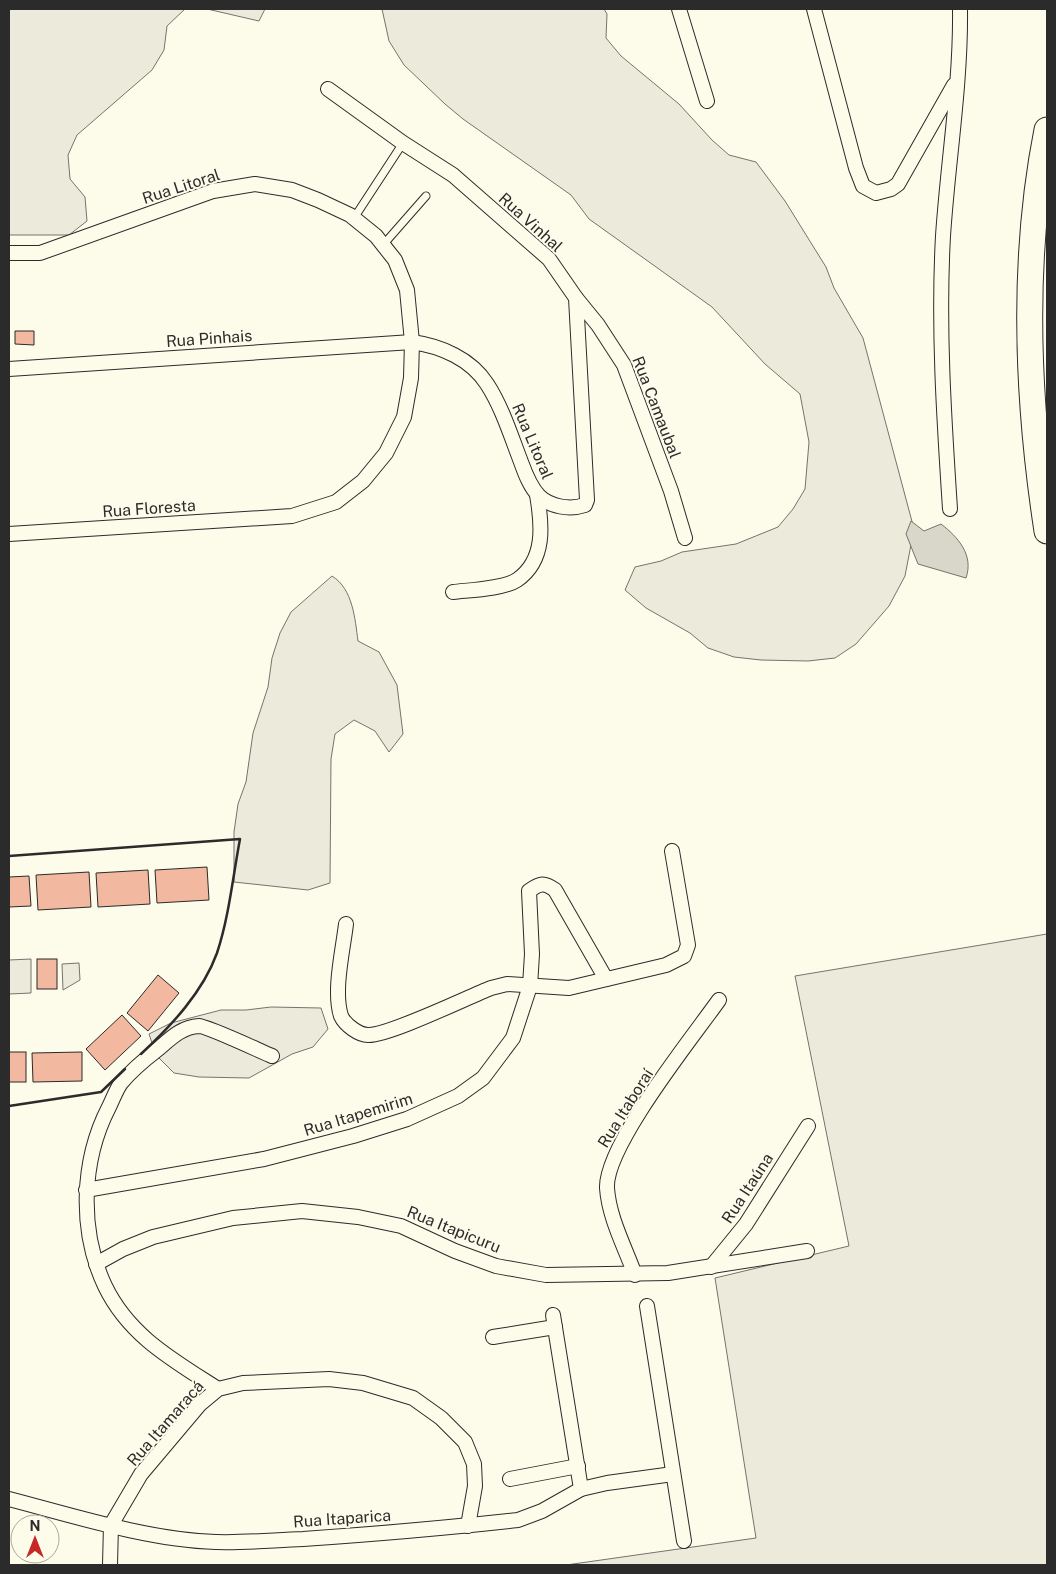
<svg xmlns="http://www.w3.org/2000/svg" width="1056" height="1574" viewBox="0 0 1056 1574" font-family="'Public Sans',sans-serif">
	<rect width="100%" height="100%" fill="#fdfbea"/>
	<!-- green -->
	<g fill="#ecebdb" stroke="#74746e">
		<path d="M9,9H185L167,26L164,50L152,70L77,135L68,155L70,179L85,197L87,221L69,235H9Z"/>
		<path d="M207,9H265L259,21Z"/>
		<path d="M382,9H604L607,14L606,38L621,56L679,104L712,140L729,155L756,162L785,201L826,267L834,288L863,338L914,529L905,576L889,606L856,644L835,658L808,661L761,660L734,657L708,648L690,633L646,608L625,590L635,567L661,561L682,552L736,544L778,527L793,509L805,489L809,442L800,394L765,364L712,307L589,219L571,195L463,119L445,104L404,65L389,41Z"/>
		<path d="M332,576C353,589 355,619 358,641L379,652L397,685L403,734L389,752L375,731L354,720L335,734L331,759L330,883L308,890L234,882V832L238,804L246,782L253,733L268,687L272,658L280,633L291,612Z"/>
		<path d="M1047,934V1565H566L756,1538L715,1278L849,1246L795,976Z"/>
		<path d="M31,959V993L9,994V960Z"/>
		<path d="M79,963L80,980L63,990L62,964Z"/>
		<path d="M271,1007L321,1008L328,1029L313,1047L292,1054L249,1078L199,1077L174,1073L156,1055L149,1034L171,1023L221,1010H246Z"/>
	</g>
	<!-- water -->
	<path fill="#d8d7c9" stroke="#74746e" d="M911,521L924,531L941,524C958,537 974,555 966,578L918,564L906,534Z"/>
	<!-- building -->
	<g fill="#f2b8a0" stroke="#2b2b2b">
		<path d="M15,331H34V345L15,344Z"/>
		<path d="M207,867L209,900L157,903L155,870Z"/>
		<path d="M148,870L150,904L98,907L96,873Z"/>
		<path d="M89,872L91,907L38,910L36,875Z"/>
		<path d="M29,876L31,906L9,907V877Z"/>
		<rect x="37" y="959" width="20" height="30"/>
		<path d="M158,975L179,993L148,1031L127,1013Z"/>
		<path d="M122,1015L141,1036L105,1070L86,1049Z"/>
		<rect x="9" y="1052" width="17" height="30"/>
		<path d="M82,1052V1081L33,1082L32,1053Z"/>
	</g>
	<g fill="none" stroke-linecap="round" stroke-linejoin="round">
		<!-- lane casing -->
		<g stroke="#2b2b2b" stroke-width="9">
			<g id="lane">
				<path d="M354,218L403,143"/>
				<path d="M383,245L426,196"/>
			</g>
		</g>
		<!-- street casing -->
		<g stroke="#2b2b2b" stroke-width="16">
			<g id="street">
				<path d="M679,9L707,101"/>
				<path d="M814,9L856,168L863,186L876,193L891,189L898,184L954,85"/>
				<path d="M9,253H40L213,191L255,184L292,190L318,200L350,215L376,236L395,260L407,290L412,342L411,378L404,417L386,453L363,481L336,502L292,516L9,534"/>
				<path d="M576,298L598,325L624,365L671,491L685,538"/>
				<path d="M9,369L412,342C441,346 471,359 487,384C502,407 511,436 521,462C525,473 530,487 539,496C550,507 570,510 585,505L587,500L576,298L549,259L453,175L403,143L328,89"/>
				<path d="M950,509C944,418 938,327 943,236C948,160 961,84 960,9"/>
				<path d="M453,592C470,590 503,589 517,580C546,560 542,524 537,495"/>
				<path d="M346,924C343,950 333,991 341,1016C345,1025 359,1035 368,1035C388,1036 468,997 491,988L507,984L569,988L666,965L684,956L688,945L672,851"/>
				<path d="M86,1190L264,1159L353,1136L407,1119L458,1096L483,1078L513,1038L530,986L532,954L529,891C540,883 544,882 555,890L606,979"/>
				<path d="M96,1264L123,1249L153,1237L233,1218L302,1211L358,1217L401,1226L455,1251L496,1266L546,1275L668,1273L807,1251"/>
				<path d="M711,1267L746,1224L808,1126"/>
				<path d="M635,1275C625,1247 609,1218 607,1188C605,1146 692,1038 719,1000"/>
				<path d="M647,1306L684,1541"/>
				<path d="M553,1315L581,1489"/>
				<path d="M493,1337L555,1327"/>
				<path d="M218,1389C173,1360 129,1336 105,1286C79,1231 81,1161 109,1107C113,1099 116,1090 121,1083C132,1070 144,1060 157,1050C170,1039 181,1027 199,1026C207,1026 260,1051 272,1056"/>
				<path d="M510,1479L578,1466"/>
				<path d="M9,1499C74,1516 149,1540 216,1542C245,1543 274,1540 303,1539C375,1534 446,1528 518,1520L542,1511L581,1489L607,1483L673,1474"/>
				<path d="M110,1565L111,1525L141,1474L200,1404L218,1389L243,1383L329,1379L363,1383L413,1398L441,1418L465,1442L474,1464L475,1486L468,1526"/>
			</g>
		</g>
		<!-- highway casing -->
		<g stroke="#2b2b2b" stroke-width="27">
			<path id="highway" d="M1047,130C1021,261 1027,400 1047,531"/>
		</g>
		<!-- lane -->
		<use href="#lane" stroke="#fdfbea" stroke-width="7"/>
		<!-- street -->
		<use href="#street" stroke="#fdfbea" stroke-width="14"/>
		<!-- highway -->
		<use href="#highway" stroke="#fdfbea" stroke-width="25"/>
		<!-- wall -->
		<g stroke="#2b2b2b" stroke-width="2.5">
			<path d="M9,856L240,839C233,876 229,917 217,953C203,992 171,1026 141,1054"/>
			<path d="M9,1106L101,1092L125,1069"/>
		</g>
	</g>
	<g text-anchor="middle" stroke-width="4" stroke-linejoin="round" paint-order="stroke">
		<!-- street labels -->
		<g font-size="16" fill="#2b2b2b" stroke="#fdfbea">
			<text transform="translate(181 186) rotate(-18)" y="6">Rua Litoral</text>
			<text transform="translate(531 222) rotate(42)" y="6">Rua Vinhal</text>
			<text transform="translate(209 338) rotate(-4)" y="6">Rua Pinhais</text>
			<text transform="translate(657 407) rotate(69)" y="6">Rua Camaubal</text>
			<text transform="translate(533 441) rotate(67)" y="6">Rua Litoral</text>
			<text transform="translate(149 508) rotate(-4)" y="6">Rua Floresta</text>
			<text transform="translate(625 1108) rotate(-58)" y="6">Rua Itaboraí</text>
			<text transform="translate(358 1114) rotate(-17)" y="6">Rua Itapemirim</text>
			<text transform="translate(747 1188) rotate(-57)" y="6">Rua Itaúna</text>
			<text transform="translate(454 1229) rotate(22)" y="6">Rua Itapicuru</text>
			<text transform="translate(165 1423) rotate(-49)" y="6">Rua Itamaracá</text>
			<text transform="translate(342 1518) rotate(-4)" y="6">Rua Itaparica</text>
		</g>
	</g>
	<!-- border -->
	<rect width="1056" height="1574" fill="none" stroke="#2b2b2b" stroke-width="20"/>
	<!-- north arrow -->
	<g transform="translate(35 1539)"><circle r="24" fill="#fdfbea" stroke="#a9a89e"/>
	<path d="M0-4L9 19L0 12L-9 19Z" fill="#c62828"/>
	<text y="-8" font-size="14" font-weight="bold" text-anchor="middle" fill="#2b2b2b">N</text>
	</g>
</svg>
